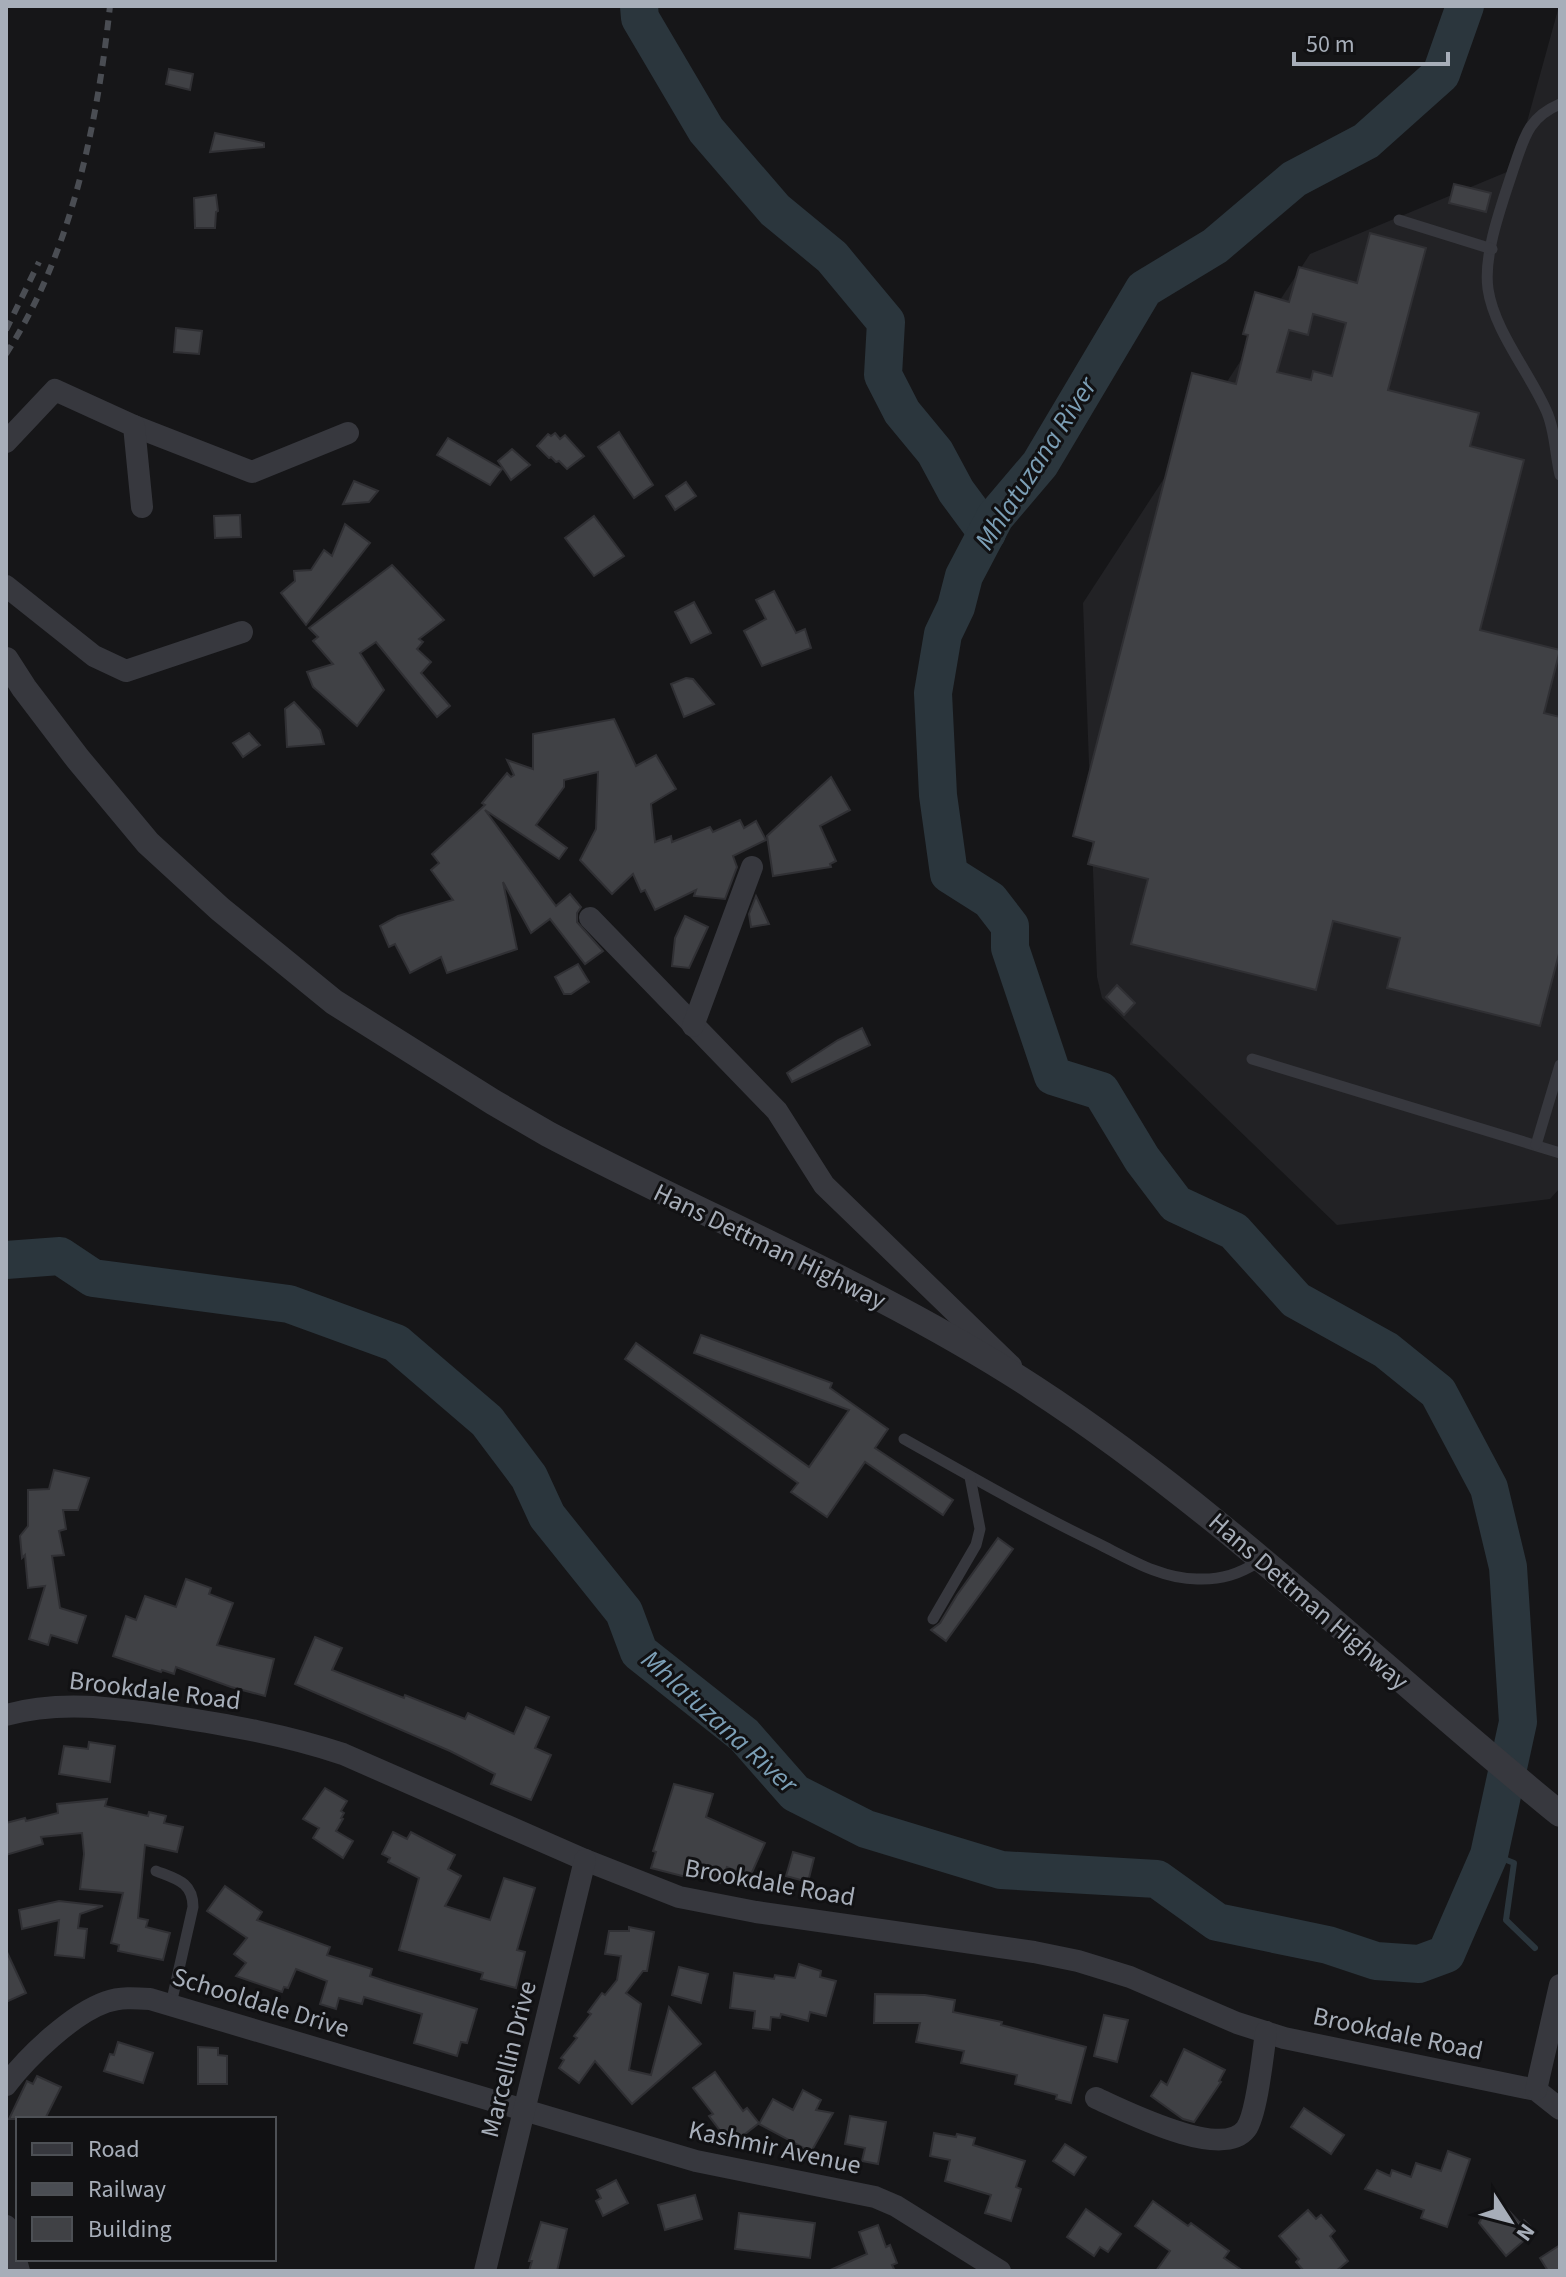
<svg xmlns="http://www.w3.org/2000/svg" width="1566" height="2277" viewBox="0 0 1566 2277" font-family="'Source Sans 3',sans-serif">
	<rect width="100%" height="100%" fill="#161618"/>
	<!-- built -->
	<path fill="#222225" d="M1559,6L1560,1188L1550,1199L1337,1225L1102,998L1097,977L1083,603L1310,254L1514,169Z"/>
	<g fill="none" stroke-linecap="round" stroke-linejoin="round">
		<!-- stream -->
		<path stroke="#2b363d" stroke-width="6" d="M1483,1867L1504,1859L1514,1863L1506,1920L1535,1948"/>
		<!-- river -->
		<g stroke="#2b363d" stroke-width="38">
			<path d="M639,6L640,18L706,130L775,210L832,257L886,322L883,375L902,412L935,452L956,491L987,533"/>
			<path d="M6,1260L60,1256L93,1278L289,1304L396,1343L487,1421L529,1477L547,1516L624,1612L639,1652L744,1735L795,1793L866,1829L1001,1870L1157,1879L1217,1922L1328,1945L1376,1961L1419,1964L1446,1954L1489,1855L1518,1722L1508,1567L1489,1488L1438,1392L1386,1350L1296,1300L1234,1231L1176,1204L1142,1159L1101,1091L1053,1076L1010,948V926L990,900L949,874L938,795L933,693L943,634L956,607L964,576L995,517L1040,464L1144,289L1215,246L1294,179L1366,141L1441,74L1465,6"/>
		</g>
	</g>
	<!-- building -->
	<g fill="#404145" stroke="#303034" stroke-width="2" fill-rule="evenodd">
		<path d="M169,69L193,74L190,90L166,84Z"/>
		<path d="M215,133L264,143V147L210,152Z"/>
		<path d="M1454,184L1491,193L1486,212L1449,203Z"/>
		<path d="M216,195L218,211L216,212L215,228H195L194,198Z"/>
		<path d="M1370,233L1426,248L1388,390L1479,413L1470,446L1524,460L1480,630L1560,650L1544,713L1560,717V950L1540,1026L1387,988L1400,938L1333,921L1316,990L1131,944L1148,879L1088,864L1094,842L1073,836L1192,373L1236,384L1248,335L1243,334L1255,292L1289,302L1299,267L1357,283ZM1313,314L1346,323L1332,376L1313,371L1311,380L1277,372L1289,330L1308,335Z"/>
		<path d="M176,328L202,331L199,354L174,352Z"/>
		<path d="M619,432L653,485L634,498L598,447Z"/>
		<path d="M555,433L560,439L565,435L584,456L567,469L559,461L556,462L551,457L549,458L537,446L548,434L551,436Z"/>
		<path d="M448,438L502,469L490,485L437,455Z"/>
		<path d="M512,449L530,465L511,480L498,461Z"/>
		<path d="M354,481L378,491L369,502L343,504Z"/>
		<path d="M686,482L696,496L675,510L666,496Z"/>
		<path d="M240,515L241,537L215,538L214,516Z"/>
		<path d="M594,516L624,556L594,576L565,538Z"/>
		<path d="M345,524L370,543L306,625L281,593L295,581L294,571L311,570L324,550L332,556Z"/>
		<path d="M392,565L444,620L419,639L423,642L417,649L431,662L421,673L450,706L437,717L376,642L360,653L384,690L357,726L313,687L307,672L333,664L313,641L318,637L309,628Z"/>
		<path d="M774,591L796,633L805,629L811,648L762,666L744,631L766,619L756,600Z"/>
		<path d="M694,602L711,633L691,643L675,612Z"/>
		<path d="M686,678L693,679L714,704L684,717L671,684Z"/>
		<path d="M294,702L320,730L324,744L287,747L285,709Z"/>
		<path d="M614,719L636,766L656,755L676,789L651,804L655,842L671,836L672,842L710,827L713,832L740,820L744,828L756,821L766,840L733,856L737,867L725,899L694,896L696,890L655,910L645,890L641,892L633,874L612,894L580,860L596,829L598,772L564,780V787L536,825L567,848L559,859L485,810L556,906L570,894L581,907L577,913V922L603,951L585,964L550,919L531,933L503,882L517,949L447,973L441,957L410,973L395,944L389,947L380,926L398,916L453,900L431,870L439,863L432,854L485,805L482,803L507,773L511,777L514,775L507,760L533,769V734Z"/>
		<path d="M249,733L260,745L243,757L233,743Z"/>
		<path d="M831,777L850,810L820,826L836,861L830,864L831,867L773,876L767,836Z"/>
		<path d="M756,896L769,924L751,927L749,914Z"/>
		<path d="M685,916L708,927L689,968L672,966L675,938Z"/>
		<path d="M578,964L589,982L571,994H564L555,977Z"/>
		<path d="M1117,985L1135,1003L1124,1015L1106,997Z"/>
		<path d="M862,1028L870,1045L792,1082L787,1073L838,1040Z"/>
		<path d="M701,1335L832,1383L830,1388L888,1429L875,1448L953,1500L943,1515L865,1462L827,1517L791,1492L798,1483L625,1359L636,1343L809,1467L849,1410L694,1353Z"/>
		<path d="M54,1470L89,1478L78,1510H63L66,1529L59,1531L64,1555L52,1556L60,1608L86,1616L77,1643L51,1635L48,1645L29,1639L45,1586L28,1588L25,1555L22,1558L20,1536L28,1526V1490L49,1489Z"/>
		<path d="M998,1538L1013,1549L946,1641L931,1630L940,1623L957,1595Z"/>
		<path d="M186,1579L211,1588L209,1594L233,1603L217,1645L274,1659L265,1696L231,1687L176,1667L174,1674L162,1670L161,1672L113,1656L126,1616L136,1620L145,1596L176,1607Z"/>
		<path d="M315,1637L342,1648L332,1670L404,1698L405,1695L465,1719L468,1713L514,1734L526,1707L549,1717L535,1748L551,1755L531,1800L491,1784L495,1774L450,1751L295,1684Z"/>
		<path d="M89,1742L115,1746L110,1782L59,1774L64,1746L88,1749Z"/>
		<path d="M674,1784L713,1794L706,1817L765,1843L750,1877L727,1867L720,1883L692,1870L690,1878L651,1868L656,1852L653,1851Z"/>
		<path d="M325,1788L347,1801L341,1811L344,1813L341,1818L343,1819L336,1831L353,1841L343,1858L313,1838L319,1828L303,1819Z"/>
		<path d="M107,1799L105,1806L148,1816L149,1812L166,1816L164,1823L183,1827L177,1852L145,1845L138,1918L148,1920L146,1927L170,1933L163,1960L118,1951L119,1945L111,1943L123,1893L80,1889L84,1854L82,1833L41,1837L43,1844L6,1855V1823L25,1818L26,1821L58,1813L57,1804Z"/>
		<path d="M393,1832L407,1839L411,1832L455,1855L448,1869L461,1876L445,1906L490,1920L504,1878L535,1888L517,1950L525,1952L516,1988L481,1979L483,1973L399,1950L419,1878L388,1862L390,1858L382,1854Z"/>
		<path d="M793,1852L814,1858L808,1882L786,1876Z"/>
		<path d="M225,1886L262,1912L257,1920L330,1947L327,1955L372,1969L370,1976L388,1982L477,2009L467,2043L461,2042L457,2056L414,2043L422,2014L364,1997L362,2004L339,1998L336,2009L320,2004L327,1981L296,1969L288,1988L284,1987L282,1992L236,1976L246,1963L234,1954L247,1938L207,1911Z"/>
		<path d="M59,1901L103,1906L80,1914L78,1928L87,1929L84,1958L55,1955L59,1920L22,1929L19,1910Z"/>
		<path d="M629,1927L654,1932L647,1971H643L626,1993L641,2004L629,2070L651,2075L669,2007L701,2044L632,2104L595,2061L579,2083L559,2068L564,2060L561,2058L577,2038L574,2036L591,2014L588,2012L602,1993L605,1995L617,1980L621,1956L605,1954L609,1931H629Z"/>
		<path d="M6,1950L26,1993L6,2002Z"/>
		<path d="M799,1964L821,1971L820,1977L836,1981L826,2016L810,2012L808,2021L781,2014L780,2018L771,2017L770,2030L753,2028L755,2011L730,2008L734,1973L774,1979L775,1975L795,1978Z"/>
		<path d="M679,1967L708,1974L701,2003L672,1995Z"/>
		<path d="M875,1994L925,1995L955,2000L953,2012L1002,2022L1001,2025L1086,2047L1071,2103L1056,2099L1057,2095L1015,2084L1017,2075L961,2063L964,2051L916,2042L920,2023H874Z"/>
		<path d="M1104,2015L1128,2020L1117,2062L1094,2056Z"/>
		<path d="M118,2042L153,2053L143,2083L104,2071L110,2054L114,2055Z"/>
		<path d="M198,2047L218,2048V2055L227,2056V2084H198Z"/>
		<path d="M1184,2049L1225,2070L1219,2081L1221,2082L1194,2122L1183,2119L1151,2096L1161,2081L1167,2085Z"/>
		<path d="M715,2072L743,2111L747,2108L759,2123L731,2145L709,2116L713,2114L693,2088Z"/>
		<path d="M37,2076L61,2087L45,2119H9L27,2081L33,2084Z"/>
		<path d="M803,2090L821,2100L816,2110L833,2113L811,2152L759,2124L773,2099L793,2110Z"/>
		<path d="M1304,2108L1344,2135L1331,2154L1291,2127Z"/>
		<path d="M850,2116L886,2122L878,2164L862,2161L865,2148L845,2144Z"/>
		<path d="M934,2133L956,2137L957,2134L975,2138L973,2145L1025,2161L1016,2187L1021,2189L1011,2221L985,2213L991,2195L945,2181L950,2160L930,2156Z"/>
		<path d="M1065,2144L1086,2157L1074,2175L1053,2161Z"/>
		<path d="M1448,2151L1470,2159L1447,2227L1421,2218L1424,2210L1365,2189L1377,2170L1390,2176L1392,2170L1411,2177L1416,2163L1441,2171Z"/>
		<path d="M616,2180L628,2203L603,2216L596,2201L601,2198L597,2190Z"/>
		<path d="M695,2195L702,2219L665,2230L658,2205Z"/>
		<path d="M1153,2201L1188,2226L1191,2223L1229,2251L1224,2258L1243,2271H1156L1170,2251L1135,2226Z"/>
		<path d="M1500,2201L1520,2223L1524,2220L1535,2231L1506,2256L1479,2223L1484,2214Z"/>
		<path d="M1086,2209L1121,2234L1108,2252L1100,2247L1094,2256L1067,2237Z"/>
		<path d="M1308,2210L1316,2219L1321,2215L1335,2231L1330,2236L1348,2261L1336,2271H1304L1296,2262L1299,2259L1279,2236Z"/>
		<path d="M739,2213L815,2223L810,2258L735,2249Z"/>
		<path d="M541,2222L567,2229L557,2271H529L532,2261H529Z"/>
		<path d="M878,2225L886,2247L890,2245L897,2263L892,2265L895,2271H828L867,2254L859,2232Z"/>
		<path d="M1560,2245V2271H1548L1540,2258Z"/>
	</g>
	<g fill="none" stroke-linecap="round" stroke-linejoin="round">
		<!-- service -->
		<g stroke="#37383e" stroke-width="11">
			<path d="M1560,104C1527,118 1524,139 1513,170C1502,204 1483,254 1488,289C1494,330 1529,372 1546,410C1555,429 1555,454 1560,475"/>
			<path d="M1399,220L1492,249"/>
			<path d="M1252,1059L1560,1153"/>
			<path d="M1536,1145L1560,1065"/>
			<path d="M904,1439C968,1475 1032,1512 1099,1544C1129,1559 1162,1579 1197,1579C1222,1580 1239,1574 1260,1561"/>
			<path d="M933,1619L976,1545L980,1529L970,1477"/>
			<path d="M156,1871C176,1879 193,1882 193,1907L171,2004"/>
		</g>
		<!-- minor -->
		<g stroke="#37383e" stroke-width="22">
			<path d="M134,426L252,472L348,433"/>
			<path d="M6,442L55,390L134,426L142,507"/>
			<path d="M6,586L94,656L126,671L242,632"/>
			<path d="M590,918L777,1111L824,1185L1011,1366"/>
			<path d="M693,1026L752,867"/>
			<path d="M6,1715C61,1700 114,1708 170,1716C229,1725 286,1735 343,1754L585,1860L679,1897L756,1912L1034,1952L1078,1961L1130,1977L1237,2023L1284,2038L1536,2090L1560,2109"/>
			<path d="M6,2085C28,2056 72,2014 106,2002C120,1997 135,1998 150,1999L696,2161L875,2197L896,2206L1000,2271"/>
			<path d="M1536,2090L1560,1985"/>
			<path d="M1096,2098C1125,2111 1222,2161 1246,2129C1257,2114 1263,2053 1266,2032"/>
			<path d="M6,2226L19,2271"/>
			<path d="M485,2271L585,1860"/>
		</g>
		<!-- tertiary -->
		<path stroke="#37383e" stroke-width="26" d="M6,660L24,688L78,759L148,843L220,909L334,1002L493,1102L548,1134C709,1219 881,1288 1034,1388C1223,1511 1385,1672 1560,1814"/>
		<!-- rail -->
		<g stroke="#4a4d53" stroke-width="6" stroke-dasharray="10 8" stroke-linecap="butt">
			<path d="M6,330L39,262"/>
			<path d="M6,354C72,252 97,125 110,6"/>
		</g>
	</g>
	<g text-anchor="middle" stroke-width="6" stroke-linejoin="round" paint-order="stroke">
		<!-- street labels -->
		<g font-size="26" fill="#a7aeb9" stroke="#111113">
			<text transform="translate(770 1246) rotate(26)" y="9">Hans Dettman Highway</text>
			<text transform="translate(1309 1601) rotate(41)" y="9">Hans Dettman Highway</text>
			<text transform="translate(155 1690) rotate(7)" y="9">Brookdale Road</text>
			<text transform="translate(770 1882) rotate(10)" y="9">Brookdale Road</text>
			<text transform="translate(261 2002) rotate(17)" y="9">Schooldale Drive</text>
			<text transform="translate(1398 2033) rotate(12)" y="9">Brookdale Road</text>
			<text transform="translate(508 2059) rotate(-76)" y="9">Marcellin Drive</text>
			<text transform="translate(775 2147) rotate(12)" y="9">Kashmir Avenue</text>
		</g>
		<!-- water labels -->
		<g font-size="28" font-style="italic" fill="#7c9fb6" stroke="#111113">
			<text transform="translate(1035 463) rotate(-57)" y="10">Mhlatuzana River</text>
			<text transform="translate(720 1721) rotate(42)" y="10">Mhlatuzana River</text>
		</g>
	</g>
	<!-- border -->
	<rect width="1566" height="2277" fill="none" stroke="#a7aeb9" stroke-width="16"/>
	<!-- legend -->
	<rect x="16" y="2117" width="260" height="144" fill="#111113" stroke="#4d5055" stroke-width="2"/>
	<rect x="32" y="2143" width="40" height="12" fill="#37383e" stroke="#4d5055" stroke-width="2"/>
	<text x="88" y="2157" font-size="24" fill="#a7aeb9">Road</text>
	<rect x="32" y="2183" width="40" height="12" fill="#4a4d53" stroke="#4d5055" stroke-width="2"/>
	<text x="88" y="2197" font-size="24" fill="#a7aeb9">Railway</text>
	<rect x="32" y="2217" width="40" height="24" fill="#404145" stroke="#4d5055" stroke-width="2"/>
	<text x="88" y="2237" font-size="24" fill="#a7aeb9">Building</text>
	<!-- north arrow -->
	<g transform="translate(1510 2221) rotate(126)" stroke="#111113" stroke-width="6" paint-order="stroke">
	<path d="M0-6L14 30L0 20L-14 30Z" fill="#a7aeb9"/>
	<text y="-12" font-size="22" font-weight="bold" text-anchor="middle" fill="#a7aeb9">N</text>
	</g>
	<!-- scale -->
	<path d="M1294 52v12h154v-12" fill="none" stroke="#a7aeb9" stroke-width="4"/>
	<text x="1306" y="52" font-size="24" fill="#a7aeb9" stroke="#111113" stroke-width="6" paint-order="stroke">50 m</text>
</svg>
